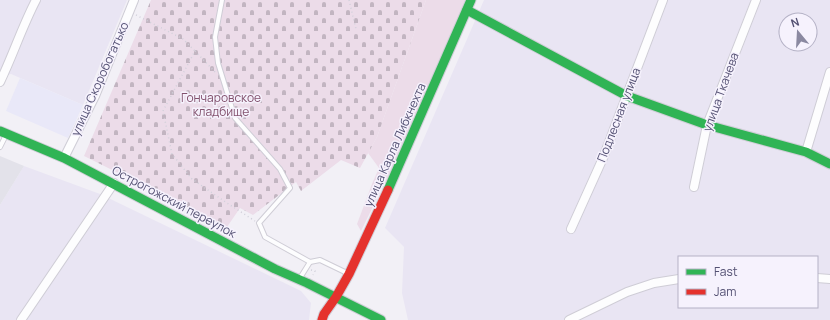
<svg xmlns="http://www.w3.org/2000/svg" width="830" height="320" viewBox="0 0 830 320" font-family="Manrope,sans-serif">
	<defs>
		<pattern id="cemetery-stones" width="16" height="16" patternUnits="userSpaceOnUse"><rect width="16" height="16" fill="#ecdce9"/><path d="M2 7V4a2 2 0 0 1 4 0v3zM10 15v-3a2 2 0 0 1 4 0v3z" fill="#c2b5c1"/></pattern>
	</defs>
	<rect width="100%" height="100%" fill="#f2f0f6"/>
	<!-- residential -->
	<g fill="#e9e5f3" fill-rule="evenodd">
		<path d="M0,0H127L83,105L11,74L0,77Z"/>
		<path d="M484,0H830V320H408L402,293L404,247L385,228ZM786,20H810V44H786ZM679,257H817V307H679Z"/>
		<path d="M24,166L100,194L301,291L311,303L309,320H0V205Z"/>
	</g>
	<!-- commercial -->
	<path fill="#e9e8f8" d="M20,78L83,105L68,138L6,111Z"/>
	<!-- industrial -->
	<path fill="#e3e2ea" d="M0,156L24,166L0,205Z"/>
	<!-- grass -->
	<path fill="#ecdce9" d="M426,0H466L389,174L361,231L357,224L372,184L379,168L368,153L377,137Z"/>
	<!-- cemetery -->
	<path fill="url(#cemetery-stones)" d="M151,0H426L377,137L360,168L341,160L301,191L296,182L253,215L240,208L227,227L84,156Z"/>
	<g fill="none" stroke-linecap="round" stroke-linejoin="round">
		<!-- lane casing -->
		<g stroke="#cfcdd6" stroke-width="6">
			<g id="lane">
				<path d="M222,0L215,37L218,63L235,118L280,169L290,188L259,223L265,237L310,262L320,260L347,273"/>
				<path d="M0,147L6,135"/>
				<path d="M300,278L310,262"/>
			</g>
		</g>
		<!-- street casing -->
		<g stroke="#cfcdd6" stroke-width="10">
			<g id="street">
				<path d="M0,82C13,55 22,27 36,0"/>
				<path d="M806,152L830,72"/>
				<path d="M64,158L95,96L134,0"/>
				<path d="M694,187L707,125L756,0"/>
				<path d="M571,229L603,158L663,0"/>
				<path d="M817,278L830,279"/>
				<path d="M21,320L114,183"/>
				<path d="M569,320L627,292L654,283L679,279"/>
			</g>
		</g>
		<!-- fast casing -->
		<g stroke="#d0ced7" stroke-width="11">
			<g id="fast">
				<path d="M467,10L627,96L707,125L806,152L830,164"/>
				<path d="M0,131L64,158L275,269L307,283L381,320"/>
				<path d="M388,190L471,0"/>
			</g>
		</g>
		<!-- jam casing -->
		<g stroke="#d0ced7" stroke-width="11">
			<path id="jam" d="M322,320L324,314L336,297L349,274L388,190"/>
		</g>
		<!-- path -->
		<g stroke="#d1d0da" stroke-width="1.5" stroke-dasharray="1 3" stroke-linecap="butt">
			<path d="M349,0L356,29"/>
			<path d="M136,15L183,39L195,51"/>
			<path d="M215,72L195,51L163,111L172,154L192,179L227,203L255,221"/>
			<path d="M311,270L315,271L313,275"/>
		</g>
		<!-- lane -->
		<use href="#lane" stroke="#fdfdfe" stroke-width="4"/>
		<!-- street -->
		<use href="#street" stroke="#fdfdfe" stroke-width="8"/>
		<!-- fast -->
		<use href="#fast" stroke="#30b455" stroke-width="9"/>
		<!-- jam -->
		<use href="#jam" stroke="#e5322d" stroke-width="9"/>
	</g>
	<g text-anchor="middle" stroke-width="3" stroke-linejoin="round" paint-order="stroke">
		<!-- street labels -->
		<g font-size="12" fill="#545173" stroke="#f6f2fd">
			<text transform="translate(100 79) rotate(-66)" y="4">улица Скоробогатько</text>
			<text transform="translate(721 92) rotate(-70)" y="4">улица Ткачева</text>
			<text transform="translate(619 115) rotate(-69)" y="4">Подлесная улица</text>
			<text transform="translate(395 145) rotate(-66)" y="4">улица Карла Либкнехта</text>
			<text transform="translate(174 202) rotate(28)" y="4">Острогожский переулок</text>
		</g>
		<!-- park labels -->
		<g font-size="12" fill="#82516d" stroke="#f6f2fd">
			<text x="221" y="102">Гончаровское<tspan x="221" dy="14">кладбище</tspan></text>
		</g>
	</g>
	<!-- legend -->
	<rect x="678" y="256" width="140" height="52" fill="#f6f2fd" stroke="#b5b2c6"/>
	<rect x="686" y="269" width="20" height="6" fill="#30b455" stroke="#b5b2c6"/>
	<text x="714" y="276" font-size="12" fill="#545173">Fast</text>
	<rect x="686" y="289" width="20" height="6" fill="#e5322d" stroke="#b5b2c6"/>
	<text x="714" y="296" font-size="12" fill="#545173">Jam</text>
	<!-- north arrow -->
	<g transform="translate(798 32) rotate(342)"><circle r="19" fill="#f6f2fd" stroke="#b5b2c6"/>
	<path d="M0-3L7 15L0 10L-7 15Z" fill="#8b89a1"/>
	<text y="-6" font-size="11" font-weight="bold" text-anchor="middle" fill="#545173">N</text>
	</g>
</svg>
